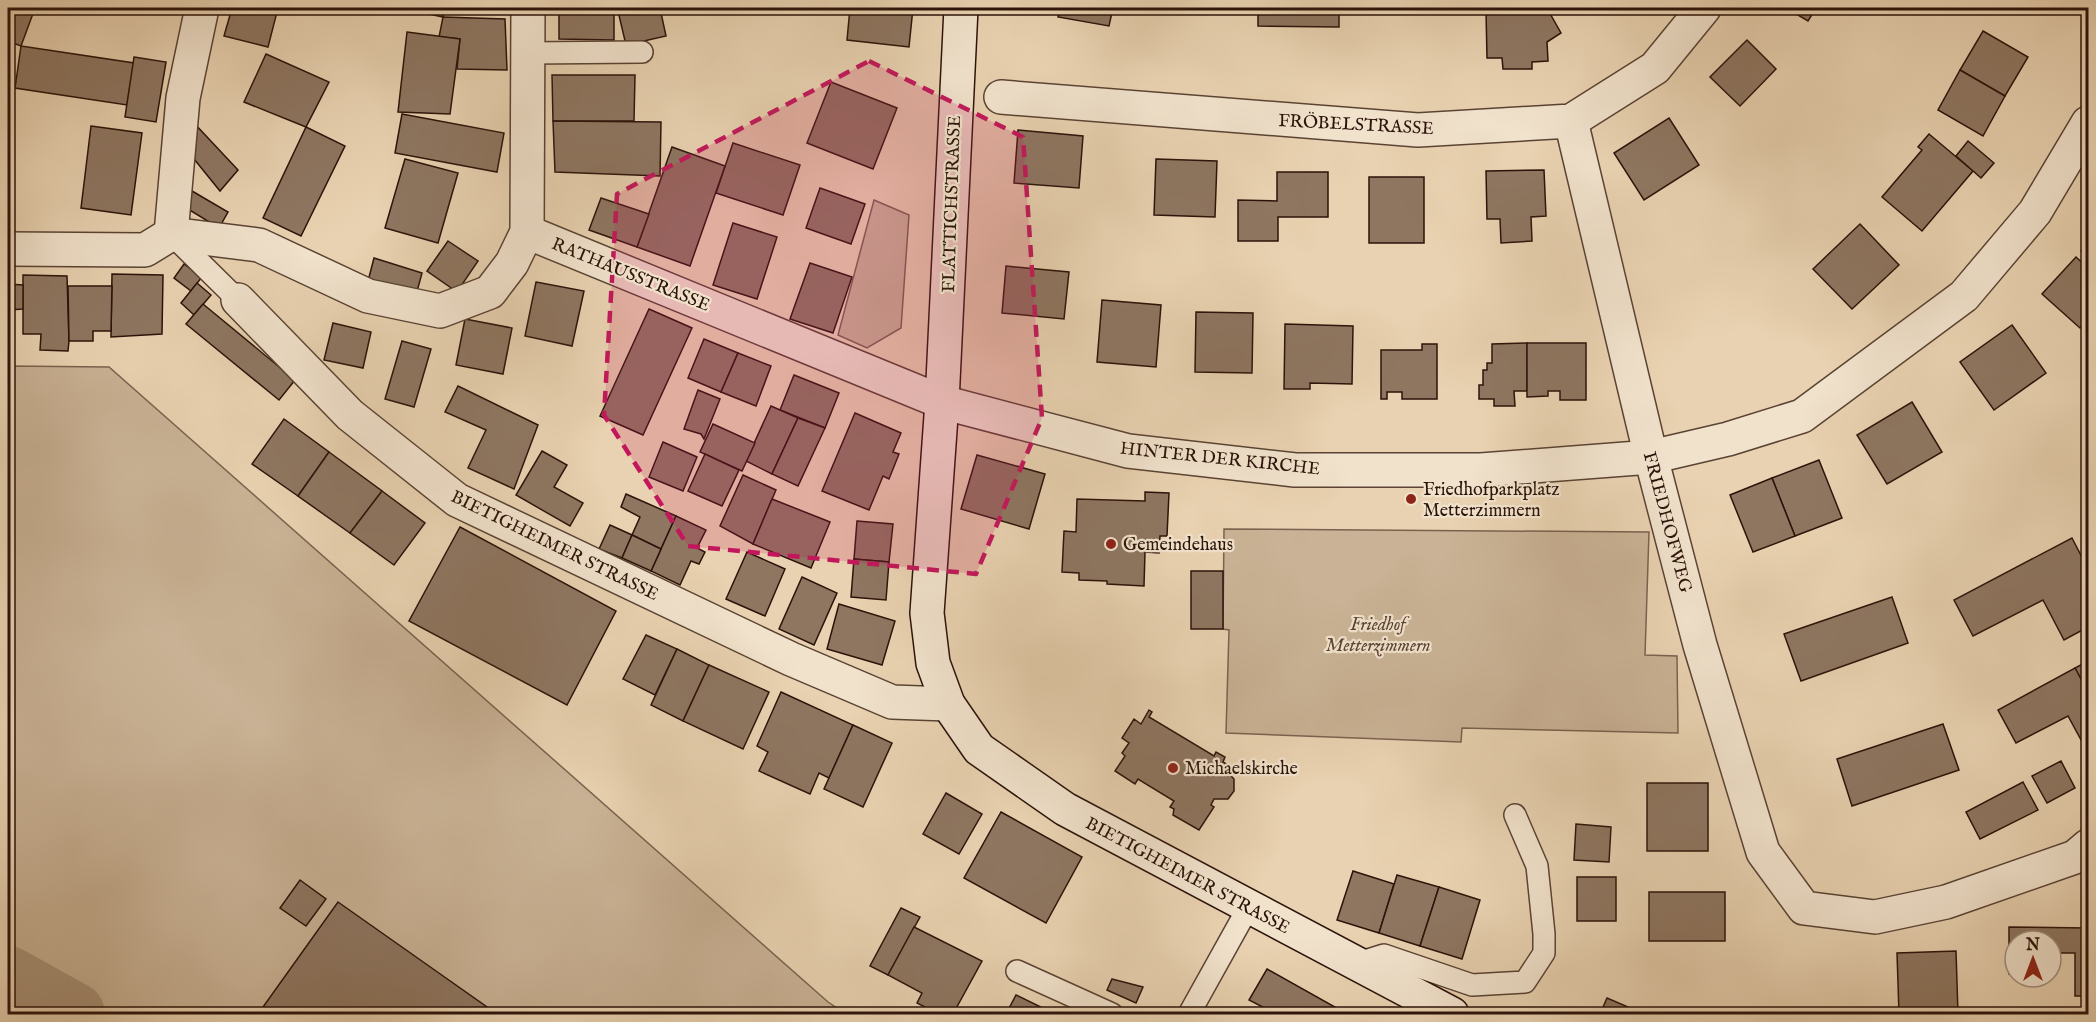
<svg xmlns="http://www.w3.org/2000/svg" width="2096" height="1022" viewBox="0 0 2096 1022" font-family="'IM FELL English',serif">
	<rect width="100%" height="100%" fill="#e9d2b1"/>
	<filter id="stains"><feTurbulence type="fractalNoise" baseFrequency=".00333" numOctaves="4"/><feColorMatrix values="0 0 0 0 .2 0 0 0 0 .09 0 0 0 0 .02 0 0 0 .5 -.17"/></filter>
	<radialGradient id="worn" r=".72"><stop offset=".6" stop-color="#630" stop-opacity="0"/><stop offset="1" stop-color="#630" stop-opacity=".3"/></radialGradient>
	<!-- green -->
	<g fill="#c9b295" stroke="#7a6250" stroke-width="1.5">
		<path d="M874,200L909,215L901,328L867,348L838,335Z"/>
		<path d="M8,366L109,367L828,1002L846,1014H8Z"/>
		<path d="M1224,529L1649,532L1645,655L1677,656L1678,733L1462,728L1461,742L1226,733L1229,630L1223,629Z"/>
	</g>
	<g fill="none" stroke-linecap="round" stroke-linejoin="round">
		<!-- river -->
		<path stroke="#a89178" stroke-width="64" d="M8,978L73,1014"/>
	</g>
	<!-- building -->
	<g fill="#8e7661" stroke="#2b130a" stroke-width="1.5">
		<path d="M8,8H35L21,46L8,41Z"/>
		<path d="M232,8H278L268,47L224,36Z"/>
		<path d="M402,8H446L443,17Z"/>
		<rect x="559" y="8" width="63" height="1"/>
		<path d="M632,8H660L666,36L626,45L618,11Z"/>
		<path d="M850,8H913L909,47L847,40Z"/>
		<path d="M1060,8H1113L1109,26L1058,17Z"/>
		<path d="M1258,8H1339V27L1258,26Z"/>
		<path d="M1786,8H1816L1808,21Z"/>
		<path d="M559,9H614V40L559,39Z"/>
		<path d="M1548,10L1561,33L1547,42L1548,61L1532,62V69H1503L1502,58H1487L1486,11Z"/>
		<path d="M443,17L505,19L507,70L457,69L460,39L439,37Z"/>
		<path d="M1983,31L2028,57L2005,96L1960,70Z"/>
		<path d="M407,32L460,39L450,114L398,112Z"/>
		<path d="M1747,40L1776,69L1740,106L1710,77Z"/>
		<path d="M21,46L134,63L127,105L15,88Z"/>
		<path d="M266,54L329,82L306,127L244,102Z"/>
		<path d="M134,57L166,62L156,122L125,117Z"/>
		<path d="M1960,70L2005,96L1983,136L1938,110Z"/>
		<path d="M552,75H635L634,121H553Z"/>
		<path d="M831,82L897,108L873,169L807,143Z"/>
		<path d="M402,114L504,133L497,172L395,153Z"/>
		<path d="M1669,118L1699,165L1644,200L1614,153Z"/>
		<path d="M553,121L661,122L660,176L555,172Z"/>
		<path d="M193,122L238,170L220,191L190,154Z"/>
		<path d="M91,126L142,133L131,215L81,208Z"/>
		<path d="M306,127L345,146L301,236L263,218Z"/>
		<path d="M1018,130L1083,136L1079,188L1014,183Z"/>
		<path d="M1929,134L1973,171L1922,231L1882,197L1922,150L1918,147Z"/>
		<path d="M1968,141L1994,163L1981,178L1956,156Z"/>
		<path d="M733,143L800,165L783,215L716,193Z"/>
		<path d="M672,147L725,166L690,266L637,247Z"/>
		<path d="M405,159L458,173L438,243L385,228Z"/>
		<path d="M1156,159L1217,161L1215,217L1154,215Z"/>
		<path d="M1544,170L1546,216L1531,217L1532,241L1501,243L1500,219H1487L1486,171Z"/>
		<path d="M1277,172H1328V217H1278V241H1238V200L1277,201Z"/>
		<rect x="1369" y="177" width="55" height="66"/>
		<path d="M820,188L865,204L851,244L806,228Z"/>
		<path d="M192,191L228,212L219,228L183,206Z"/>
		<path d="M601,198L649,214L637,247L589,230Z"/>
		<path d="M733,223L777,237L757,299L713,285Z"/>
		<path d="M1860,224L1899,265L1852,309L1813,269Z"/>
		<path d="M448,241L478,261L457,292L427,271Z"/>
		<path d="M2088,242V258L2081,251Z"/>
		<path d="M2076,257L2088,268V319L2080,328L2042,294Z"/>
		<path d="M374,258L422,273L415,299L367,285Z"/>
		<path d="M810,263L852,277L833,333L790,319Z"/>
		<path d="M184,264L202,277L191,291L174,278Z"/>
		<path d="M1006,266L1069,272L1064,319L1002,313Z"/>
		<path d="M112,274L163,275L162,334L111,337Z"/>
		<path d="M23,275L67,276L69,341L68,351L40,350L41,334H23Z"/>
		<path d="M536,282L584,291L572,346L525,336Z"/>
		<path d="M197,283L211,295L194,315L181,303Z"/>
		<path d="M8,284L23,285V309L8,310Z"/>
		<path d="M68,286H112L111,331H93V341H69Z"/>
		<path d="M1102,300L1161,305L1156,367L1097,362Z"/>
		<path d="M203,304L295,380L279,400L186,324Z"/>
		<path d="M649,309L692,328L643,435L600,416Z"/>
		<path d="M1196,312L1253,313L1252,373L1195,372Z"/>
		<path d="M465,319L512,328L503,374L456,365Z"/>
		<path d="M333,323L371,332L363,368L324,360Z"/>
		<path d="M1285,324L1353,326L1352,384L1310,383V389H1284Z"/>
		<path d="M2012,325L2046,373L1994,410L1960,362Z"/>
		<path d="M704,339L738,353L721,392L688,378Z"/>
		<path d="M402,341L431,349L414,407L385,399Z"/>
		<path d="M1527,343V391H1514L1515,406H1494V399H1479V385H1483V370H1487V363H1492V344Z"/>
		<path d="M1527,343H1586V400H1560V391H1548V396L1527,397Z"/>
		<path d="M1422,344H1437V399H1402V392H1387V399H1381V350H1422Z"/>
		<path d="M738,353L771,366L756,406L721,392Z"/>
		<path d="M794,375L839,393L825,428L780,410Z"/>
		<path d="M458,386L538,425L514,489L468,468L486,430L445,412Z"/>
		<path d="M698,390L720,399L704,439L701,434L684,429Z"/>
		<path d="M1912,402L1942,452L1887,484L1857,435Z"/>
		<path d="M771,406L798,418L772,474L746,461Z"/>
		<path d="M855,413L901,433L893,452L899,454L889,479L883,476L869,510L822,491Z"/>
		<path d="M798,418L825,428L798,486L772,474Z"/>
		<path d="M284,419L329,452L298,496L252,464Z"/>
		<path d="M713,424L755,443L742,471L700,452Z"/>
		<path d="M663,442L697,457L683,491L649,477Z"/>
		<path d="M542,451L567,465L554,487L583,503L570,526L516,495Z"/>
		<path d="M329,452L382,491L350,533L298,496Z"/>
		<path d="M705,454L739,470L722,506L688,491Z"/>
		<path d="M977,455L1045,474L1029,529L961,509Z"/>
		<path d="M1819,460L1842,518L1795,536L1772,478Z"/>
		<path d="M743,475L776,490L753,544L720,526Z"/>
		<path d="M1772,478L1795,536L1753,552L1730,495Z"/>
		<path d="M382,491L425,523L394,565L350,533Z"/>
		<path d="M1145,492L1169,493L1167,536H1160L1159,553L1145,552L1144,586L1107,584V581L1079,580V573L1062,572L1064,531L1076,532L1077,499L1145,501Z"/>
		<path d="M626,494L676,516L661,549L632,535L640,517L621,507Z"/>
		<path d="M772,499L830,522L811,568L753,544Z"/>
		<path d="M676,516L706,530L697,548L705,552L699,564L691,561L680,585L651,571Z"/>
		<path d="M857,521L893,524L889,562L854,559Z"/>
		<path d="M610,525L632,535L622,558L599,549Z"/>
		<path d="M460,527L616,611L567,705L409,621Z"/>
		<path d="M632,535L661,549L651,571L622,558Z"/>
		<path d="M2072,538L2088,569V627L2064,640L2043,600L1973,636L1954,600Z"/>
		<path d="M747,552L785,569L765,616L726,599Z"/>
		<path d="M854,559L889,562L886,600L851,597Z"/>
		<rect x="1191" y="571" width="32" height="58"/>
		<path d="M802,577L837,593L814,645L779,629Z"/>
		<path d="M1892,597L1908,643L1801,681L1784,634Z"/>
		<path d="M839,604L895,621L882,665L827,649Z"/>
		<path d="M646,635L677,649L655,695L623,679Z"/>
		<path d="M677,649L709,665L683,721L651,705Z"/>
		<path d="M2088,661V692L2075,668Z"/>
		<path d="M709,665L769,692L743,749L683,721Z"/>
		<path d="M2075,668L2088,692V748L2086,749L2068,716L2016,743L1998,710Z"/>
		<path d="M781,692L853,725L829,778L819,773L810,794L759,771L768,752L757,746Z"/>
		<path d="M1149,710L1152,712L1149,717L1214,756L1216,752L1225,757L1223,762L1228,765V773L1234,779V791L1228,799H1214L1211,805L1214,807L1199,830L1173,815L1174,809L1170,807L1174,801L1138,779L1135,784L1115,771L1125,756L1122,753L1129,743L1122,738L1134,719L1141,724Z"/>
		<path d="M1943,724L1959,770L1852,806L1837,759Z"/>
		<path d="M853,725L892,743L863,807L824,789Z"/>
		<path d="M2061,761L2075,788L2047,803L2032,776Z"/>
		<path d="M2023,782L2038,810L1980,839L1966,812Z"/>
		<rect x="1647" y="783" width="61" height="68"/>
		<path d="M946,793L982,814L959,854L923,834Z"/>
		<path d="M1001,812L1082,857L1046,923L964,878Z"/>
		<path d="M1576,824L1611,827L1609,862L1574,860Z"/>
		<path d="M1353,871L1394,884L1379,933L1337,920Z"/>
		<path d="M1397,875L1439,887L1420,946L1379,933Z"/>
		<rect x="1577" y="877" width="39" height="44"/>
		<path d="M300,880L326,899L306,926L280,908Z"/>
		<path d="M1439,887L1480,900L1462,959L1420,946Z"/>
		<rect x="1649" y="892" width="76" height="49"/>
		<path d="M338,902L497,1014H394L392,1013L391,1014H258Z"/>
		<path d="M901,908L920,917L888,975L870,966Z"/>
		<path d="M914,927L982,961L953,1014H938L917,1003L922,993L888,975Z"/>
		<path d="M2009,927L2088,928V996H2075V953H2057V963H2051V941H2015V974H2009Z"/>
		<path d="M1956,951L1958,1014H1899L1897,953Z"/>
		<path d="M1267,969L1342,1011L1340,1014H1276L1249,1000Z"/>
		<path d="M1112,979L1143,987L1136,1003L1107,990Z"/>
		<path d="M1016,995L1055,1014H1006Z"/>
		<path d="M1607,998L1642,1013L1641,1014H1600Z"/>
		<path d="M1365,1008L1378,1014H1361Z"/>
	</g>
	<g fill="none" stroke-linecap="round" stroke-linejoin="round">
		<!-- service casing -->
		<g stroke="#5a4334" stroke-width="24">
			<g id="service">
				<path d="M528,53L642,52"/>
				<path d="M171,234L238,300"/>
				<path d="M1355,964L1384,955L1472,985L1525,982L1544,953V934L1537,866L1515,815"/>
				<path d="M1017,971L1112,1014"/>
				<path d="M1189,1014L1248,908"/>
			</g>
		</g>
		<!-- minor casing -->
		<g stroke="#5a4334" stroke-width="36">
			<g id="minor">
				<path d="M202,8L183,98L171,234L259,245L368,296L440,311L490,292L512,263L527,232L528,8"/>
				<path d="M1001,97L1418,130L1571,121L1655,68L1704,8"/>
				<path d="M1571,121L1651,457L1700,645L1763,852L1804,908L1875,917L1946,902L2075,857L2088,846"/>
				<path d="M527,232L942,402L1128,451L1295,470H1481L1651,457L1728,439L1802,416L1964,296L2035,212L2088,123"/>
				<path d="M238,300L350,415L457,500L791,659L892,702L948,704"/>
			</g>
		</g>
		<!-- tertiary casing -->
		<g stroke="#5a4334" stroke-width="36">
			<path id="tertiary" d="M8,249L145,250L171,234"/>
		</g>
		<!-- secondary casing -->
		<g stroke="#2b130a" stroke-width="36">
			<path id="secondary" d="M961,8L942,402L927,613L933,663L948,704L979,749L1065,809L1452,1014"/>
		</g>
		<!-- service -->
		<use href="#service" stroke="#f1e2cc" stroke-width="21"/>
		<!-- minor -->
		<use href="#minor" stroke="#f1e2cc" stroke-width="33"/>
		<!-- tertiary -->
		<use href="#tertiary" stroke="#f1e2cc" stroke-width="33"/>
		<!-- secondary -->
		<use href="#secondary" stroke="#f1e2cc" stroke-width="33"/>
	</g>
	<!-- marked area -->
	<path fill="#c2185b" fill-opacity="0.2" stroke="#c2185b" stroke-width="4.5" stroke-dasharray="12 8" stroke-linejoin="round" d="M869,61L1023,137L1042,418L976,574L688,546L604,415L617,194Z"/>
	<!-- markers -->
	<g fill="#8f2418" stroke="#f1e2cc" stroke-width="2">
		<circle cx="1411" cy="499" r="6"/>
		<circle cx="1111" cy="544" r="6"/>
		<circle cx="1173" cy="768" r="6"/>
	</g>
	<g text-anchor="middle" stroke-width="4.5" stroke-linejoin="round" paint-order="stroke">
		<!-- street labels -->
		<g font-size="18" fill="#2b130a" stroke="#f1e2cc">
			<text transform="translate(1356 124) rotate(3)" y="6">FRÖBELSTRASSE</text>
			<text transform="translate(951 204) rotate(-88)" y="6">FLATTICHSTRASSE</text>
			<text transform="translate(631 274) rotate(22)" y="6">RATHAUSSTRASSE</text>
			<text transform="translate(1220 458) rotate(6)" y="6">HINTER DER KIRCHE</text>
			<text transform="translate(1668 522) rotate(75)" y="6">FRIEDHOFWEG</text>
			<text transform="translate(555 545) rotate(26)" y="6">BIETIGHEIMER STRASSE</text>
			<text transform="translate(1188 875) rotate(28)" y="6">BIETIGHEIMER STRASSE</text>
		</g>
		<!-- poi labels -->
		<g font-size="18" fill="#2b130a" stroke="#f1e2cc" text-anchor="start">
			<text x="1423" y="495">Friedhofparkplatz<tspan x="1423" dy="21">Metterzimmern</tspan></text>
			<text x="1123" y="550">Gemeindehaus</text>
			<text x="1185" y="774">Michaelskirche</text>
		</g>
		<!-- park labels -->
		<g font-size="18" font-style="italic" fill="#5a4334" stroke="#f1e2cc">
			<text x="1378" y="630">Friedhof<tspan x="1378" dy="21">Metterzimmern</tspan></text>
		</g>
	</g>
	<!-- margin -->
	<rect width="2096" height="1022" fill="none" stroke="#e9d2b1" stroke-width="30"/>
	<rect x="9" y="9" width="2078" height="1004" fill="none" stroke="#2b130a" stroke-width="3"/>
	<rect x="15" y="15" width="2066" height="992" fill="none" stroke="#2b130a" stroke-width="1.5"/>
	<!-- north arrow -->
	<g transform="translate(2033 959)"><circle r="28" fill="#f1e2cc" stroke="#a28f7e" stroke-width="1.5"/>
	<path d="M0-4.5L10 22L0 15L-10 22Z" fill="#8f2418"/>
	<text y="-9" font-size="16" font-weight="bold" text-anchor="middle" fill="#2b130a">N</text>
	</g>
	<rect width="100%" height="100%" filter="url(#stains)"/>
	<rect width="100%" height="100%" fill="url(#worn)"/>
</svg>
